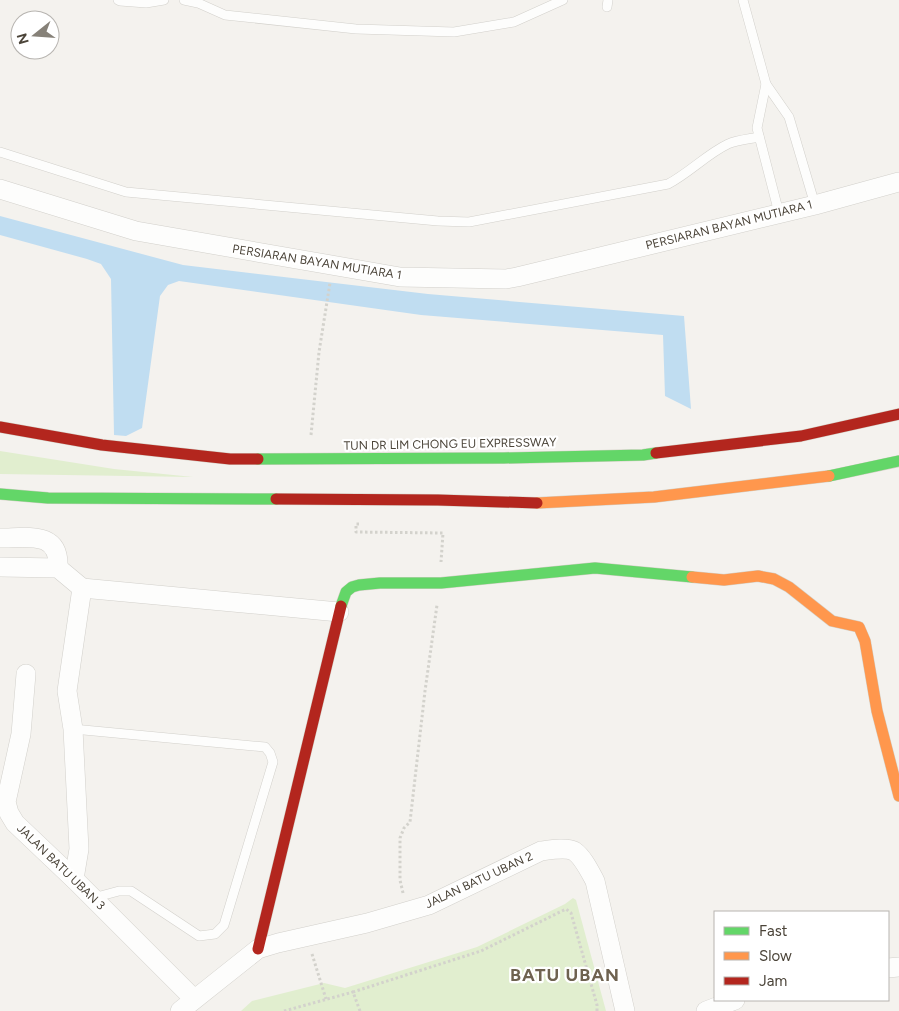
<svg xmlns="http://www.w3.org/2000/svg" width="899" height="1011" viewBox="0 0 899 1011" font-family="Figtree,sans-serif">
	<rect width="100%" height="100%" fill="#f4f2ee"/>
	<!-- green -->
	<g fill="#e1eecf">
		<path d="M0,451L114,469L193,477L0,474Z"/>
		<path d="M573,898L576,900L606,1011H241L252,1001L324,983L345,988L477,947L565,904Z"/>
	</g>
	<!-- water -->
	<path fill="#c0ddf1" d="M0,216L183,265L428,294L684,316L691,409L665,396L663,335L421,315L179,281L168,285L160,296L142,428L126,436L114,435L111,279L101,264L87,259L0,235Z"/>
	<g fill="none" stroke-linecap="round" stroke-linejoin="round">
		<!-- lane casing -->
		<g stroke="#d2d0cb" stroke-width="10">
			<g id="lane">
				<path d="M118,0L120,1L146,3L164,0"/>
				<path d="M184,0L198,3L225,15L356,29L454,32L514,22L563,0"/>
				<path d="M743,0L766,84L789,117L815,205"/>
				<path d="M607,7L608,0"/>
				<path d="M766,84L757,128L779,213"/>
				<path d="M0,152L126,192L438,221L469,222L668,184C689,173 707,154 728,144C737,140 749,139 759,137"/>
				<path d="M73,729L265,747L270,753L273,762L224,925L215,934L199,936L131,891H119L93,898"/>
			</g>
		</g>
		<!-- street casing -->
		<g stroke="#d2d0cb" stroke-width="20">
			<g id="street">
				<path d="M0,189L136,231L400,277L506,279L517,277L815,205L899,182"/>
				<path d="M0,538C27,538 60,530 58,568"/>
				<path d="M0,567L58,568L82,588"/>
				<path d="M82,588L339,612"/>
				<path d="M26,674L21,734L6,802L9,813L15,823L74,879L194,999"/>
				<path d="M74,879L79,849L73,729L67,691L82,588"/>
				<path d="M888,968L899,967"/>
				<path d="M180,1011L258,949L278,943L367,923L429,905L541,851C549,850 566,847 574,851C583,857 590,872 595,881L625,1011"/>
				<path d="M706,1011L735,1000"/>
			</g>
		</g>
		<!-- fast casing -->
		<g stroke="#d3cfc5" stroke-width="12">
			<g id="fast">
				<path d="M258,459L504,458L643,455L656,453"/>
				<path d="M829,476L899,461"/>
				<path d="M0,494L48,498L276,499"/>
				<path d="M341,606L346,592L352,587L359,585L380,583H441L595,568L692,577"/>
			</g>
		</g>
		<!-- slow casing -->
		<g stroke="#d3cfc5" stroke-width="12">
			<g id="slow">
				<path d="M537,503L654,497L829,476"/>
				<path d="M692,577L724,580L758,576L774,579L789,587L832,621L859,627L865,641L877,711L899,796"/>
			</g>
		</g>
		<!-- jam casing -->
		<g stroke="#d3cfc5" stroke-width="12">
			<g id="jam">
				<path d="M0,427L102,445L230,459H258"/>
				<path d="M656,453L801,436L899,414"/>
				<path d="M276,499L438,500L537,503"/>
				<path d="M258,949L341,606"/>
			</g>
		</g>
		<!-- path -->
		<g stroke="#d3d2cc" stroke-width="3" stroke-dasharray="2.5 2.5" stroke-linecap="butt">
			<path d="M311,435L319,352L330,283"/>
			<path d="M359,524H356V532L443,533L441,562"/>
			<path d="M403,893L400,880V838L404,828L410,822L425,691L437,605"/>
			<path d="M312,954L326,999"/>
			<path d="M284,1011L353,992"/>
			<path d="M360,1011L353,992L481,951L566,909L571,913L597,1005V1011"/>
		</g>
		<!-- lane -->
		<use href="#lane" stroke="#fdfdfc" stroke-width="9"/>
		<!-- street -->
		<use href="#street" stroke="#fdfdfc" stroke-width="19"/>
		<!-- fast -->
		<use href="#fast" stroke="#63d668" stroke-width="11"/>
		<!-- slow -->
		<use href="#slow" stroke="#ff974d" stroke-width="11"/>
		<!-- jam -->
		<use href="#jam" stroke="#b3261e" stroke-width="11"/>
	</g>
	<g text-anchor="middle" stroke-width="4.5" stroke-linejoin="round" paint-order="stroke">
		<!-- street labels -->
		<g font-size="12" fill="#4b4439" stroke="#fff">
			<text transform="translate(729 225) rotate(-14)" y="4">PERSIARAN BAYAN MUTIARA 1</text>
			<text transform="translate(317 262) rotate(9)" y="4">PERSIARAN BAYAN MUTIARA 1</text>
			<text transform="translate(450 444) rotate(-1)" y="4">TUN DR LIM CHONG EU EXPRESSWAY</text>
			<text transform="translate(61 867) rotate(44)" y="4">JALAN BATU UBAN 3</text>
			<text transform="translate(479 880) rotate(-25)" y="4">JALAN BATU UBAN 2</text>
		</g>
		<!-- district labels -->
		<g font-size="18" font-weight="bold" letter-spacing="1" fill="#6e6250" stroke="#fff">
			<text x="565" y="981">BATU UBAN</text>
		</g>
	</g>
	<!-- legend -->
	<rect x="714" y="911" width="175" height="90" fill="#ffffff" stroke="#b7b4b0"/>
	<rect x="724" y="927" width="25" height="8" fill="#63d668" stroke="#b7b4b0"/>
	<text x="759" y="936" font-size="15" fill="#4b4439">Fast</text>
	<rect x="724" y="952" width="25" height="8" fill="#ff974d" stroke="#b7b4b0"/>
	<text x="759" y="961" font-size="15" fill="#4b4439">Slow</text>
	<rect x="724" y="977" width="25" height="8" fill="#b3261e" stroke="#b7b4b0"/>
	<text x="759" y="986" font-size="15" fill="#4b4439">Jam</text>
	<!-- north arrow -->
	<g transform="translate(35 35) rotate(253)"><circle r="24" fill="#ffffff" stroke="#b7b4b0"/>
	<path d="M0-4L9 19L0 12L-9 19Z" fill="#868178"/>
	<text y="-8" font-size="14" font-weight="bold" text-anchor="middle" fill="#4b4439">N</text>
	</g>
</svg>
